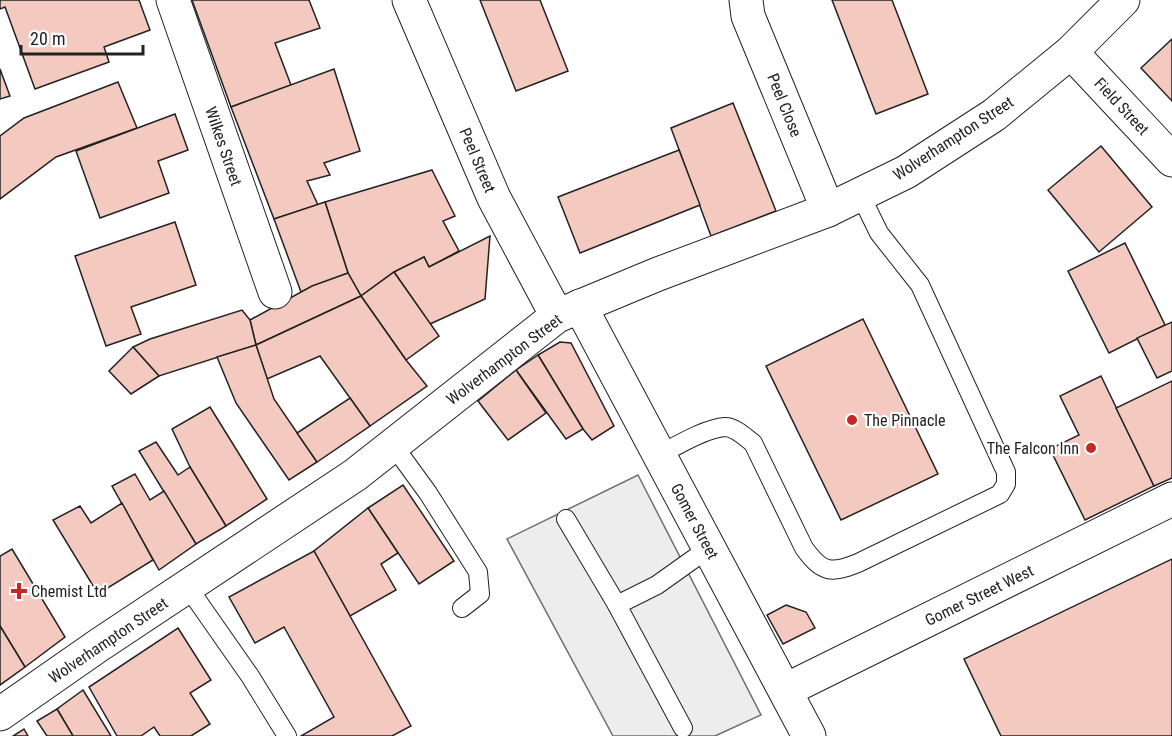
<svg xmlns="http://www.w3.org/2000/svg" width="1172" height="736" viewBox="0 0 1172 736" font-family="'Roboto Condensed',sans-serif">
	<rect width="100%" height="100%" fill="#fff"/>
	<!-- parking -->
	<path fill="#ededed" stroke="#6f6f6f" stroke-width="1.5" d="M638,475L761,715L715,736H613L507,539Z"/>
	<!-- building -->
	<g fill="#f3c9c0" stroke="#222" stroke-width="1.5">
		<path d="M0,0H139L150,30L104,47L109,62L35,89L5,7L0,9Z"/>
		<path d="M192,0H309L320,28L275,43L291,85L231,107Z"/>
		<path d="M480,0H540L568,71L516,91Z"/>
		<path d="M832,0H892L928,94L876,114Z"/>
		<path d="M1172,39V101L1141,68Z"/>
		<path d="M0,69L10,96L0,99Z"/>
		<path d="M334,69L360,151L324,163L330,175L307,181L318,205L274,219L231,107Z"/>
		<path d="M118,82L137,128L56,157L0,199V136L24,118Z"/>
		<path d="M733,103L776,211L711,236L671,128Z"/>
		<path d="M175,114L188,150L158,161L169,193L100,218L76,151Z"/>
		<path d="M1101,146L1152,207L1099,252L1048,190Z"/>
		<path d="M679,150L700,205L580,253L558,197Z"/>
		<path d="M432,170L455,216L443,221L459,251L429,267L424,257L394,272L361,296L348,273L325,202Z"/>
		<path d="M325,202L348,273L301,292L274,219Z"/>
		<path d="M175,222L196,285L131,307L141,334L106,346L75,256Z"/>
		<path d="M490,236L485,299L430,324L394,272L424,257L429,267Z"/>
		<path d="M1125,243L1165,325L1109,353L1068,271Z"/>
		<path d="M394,272L439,336L406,360L361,296Z"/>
		<path d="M348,273L361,296L256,345L250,320L312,286Z"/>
		<path d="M361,296L406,360L427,386L370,426L320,356L267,379L256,345Z"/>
		<path d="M242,310L250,320L256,345L159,376L133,347L150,339Z"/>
		<path d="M863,319L938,474L841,520L766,366Z"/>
		<path d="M1172,322V371L1157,378L1137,338Z"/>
		<path d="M560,342L571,343L614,426L592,440L583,429L538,355Z"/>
		<path d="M256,345L274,399L317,462L289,480L236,403L217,357Z"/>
		<path d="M133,347L159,376L131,394L109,371Z"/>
		<path d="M538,355L583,429L566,439L516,370Z"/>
		<path d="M516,370L546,413L508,440L478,401Z"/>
		<path d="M1101,376L1154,486L1085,520L1050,449L1079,435L1060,396Z"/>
		<path d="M1172,381V478L1154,486L1116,408Z"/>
		<path d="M350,398L370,426L317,462L297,433Z"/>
		<path d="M210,407L267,499L226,526L190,467L172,429Z"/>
		<path d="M156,442L178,475L190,467L226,526L196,544L139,451Z"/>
		<path d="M135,474L150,500L164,491L196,544L159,570L112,486Z"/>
		<path d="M403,485L454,561L419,584L368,508Z"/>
		<path d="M122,503L153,560L98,594L53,520L80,506L91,523Z"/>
		<path d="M368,508L398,553L381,564L396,590L350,616L314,551Z"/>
		<path d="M12,549L65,637L25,667L0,626V556Z"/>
		<path d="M314,551L411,726L392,736H301L334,717L284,627L255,643L229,597Z"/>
		<path d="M1172,559V736H1001L964,659Z"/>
		<path d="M786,605L806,612L815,628L783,644L767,615Z"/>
		<path d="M0,626L25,667L0,685Z"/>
		<path d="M178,628L211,680L190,693L210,724L191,736H160L154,727L141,736H117L89,687Z"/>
		<path d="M83,690L111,736H73L57,709Z"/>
		<path d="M57,709L73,736H47L37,721Z"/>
		<path d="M24,729L28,736H13Z"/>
	</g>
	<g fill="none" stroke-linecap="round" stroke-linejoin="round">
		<!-- lane casing -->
		<g stroke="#222" stroke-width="20">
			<g id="lane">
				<path d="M393,445L428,493L478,572L480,594L462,608"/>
				<path d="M659,455C676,446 706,428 725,427C735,427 745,437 753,443L804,548C822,573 831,574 858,563L1000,494L1006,484V472L920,285L879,233L860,194"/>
				<path d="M566,519L617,605L657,585L709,548"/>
				<path d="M187,586L250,676L287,736"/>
				<path d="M617,605L683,728"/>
			</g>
		</g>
		<!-- street casing -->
		<g stroke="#222" stroke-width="35">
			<g id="street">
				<path d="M173,0L275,292"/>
				<path d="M409,0L494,198L557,316"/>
				<path d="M746,0L748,16L828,210"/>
				<path d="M1071,52L1172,160"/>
				<path d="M580,306L809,736"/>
				<path d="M786,690L1172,499"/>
				<path d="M0,714L99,645L355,475L557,316L658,274L828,210L906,172L994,115L1071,52L1123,0"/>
			</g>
		</g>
		<!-- lane -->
		<use href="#lane" stroke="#fff" stroke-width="18"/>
		<!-- street -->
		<use href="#street" stroke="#fff" stroke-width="33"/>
	</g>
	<!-- markers -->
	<g fill="#c62828" stroke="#fff" stroke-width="2">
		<circle cx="852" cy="420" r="6"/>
		<circle cx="1091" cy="448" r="6"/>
		<path d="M16 582h6v6h6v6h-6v6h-6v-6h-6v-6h6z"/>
	</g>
	<g text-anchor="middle" stroke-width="4.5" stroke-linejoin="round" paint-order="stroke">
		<!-- street labels -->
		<g font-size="16" fill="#222" stroke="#fff">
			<text transform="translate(785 105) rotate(68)" y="6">Peel Close</text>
			<text transform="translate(1122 106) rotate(47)" y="6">Field Street</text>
			<text transform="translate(953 138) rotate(-33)" y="6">Wolverhampton Street</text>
			<text transform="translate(224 146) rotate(71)" y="6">Wilkes Street</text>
			<text transform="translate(478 160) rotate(67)" y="6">Peel Street</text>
			<text transform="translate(504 359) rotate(-37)" y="6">Wolverhampton Street</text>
			<text transform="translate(695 521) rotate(62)" y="6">Gomer Street</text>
			<text transform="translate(979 595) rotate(-26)" y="6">Gomer Street West</text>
			<text transform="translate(108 640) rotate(-34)" y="6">Wolverhampton Street</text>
		</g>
		<!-- poi labels -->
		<g font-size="16" fill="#222" stroke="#fff" text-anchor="start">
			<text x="864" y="426">The Pinnacle</text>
			<text x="1079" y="454" text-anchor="end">The Falcon Inn</text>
			<text x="31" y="597">Chemist Ltd</text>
		</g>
	</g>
	<!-- scale -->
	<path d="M21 45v9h122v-9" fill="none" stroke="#222222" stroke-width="3"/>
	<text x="30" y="45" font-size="18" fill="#222222" stroke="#ffffff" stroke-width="4.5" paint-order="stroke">20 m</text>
</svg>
